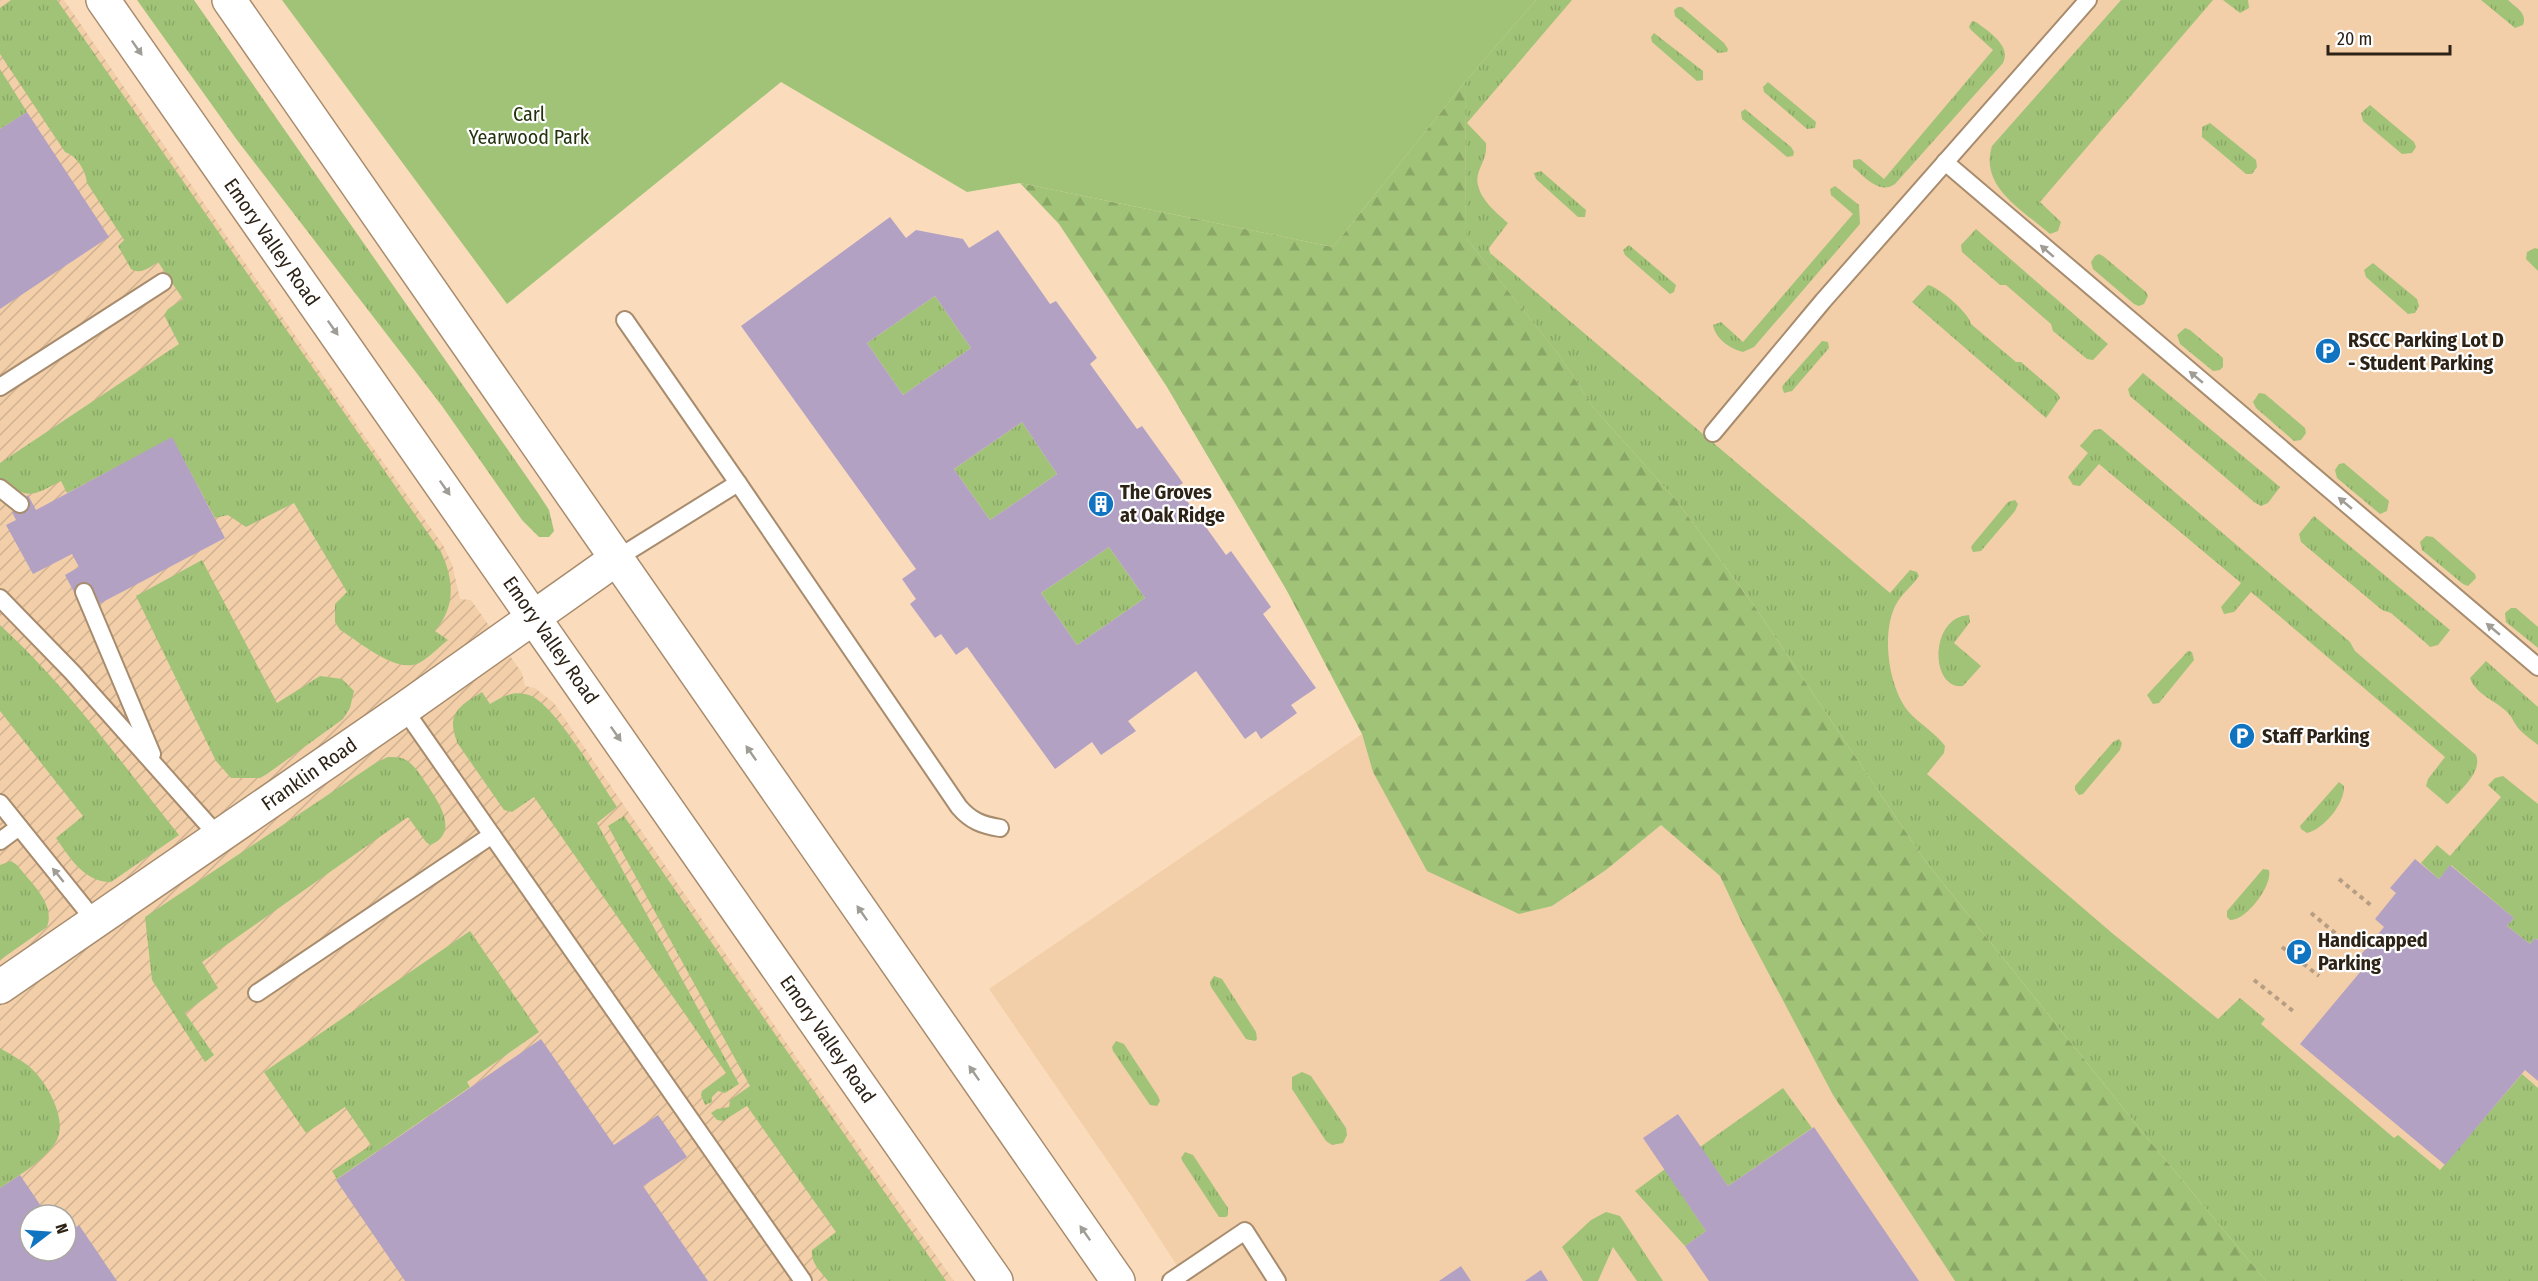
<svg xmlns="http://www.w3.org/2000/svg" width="2538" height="1281" viewBox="0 0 2538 1281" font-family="'Fira Sans Condensed',sans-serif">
	<defs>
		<pattern id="industrial-furrows" width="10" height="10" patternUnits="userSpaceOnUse" patternTransform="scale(1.5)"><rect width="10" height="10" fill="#f2cfa9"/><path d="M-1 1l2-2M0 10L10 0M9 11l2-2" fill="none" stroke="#d0b191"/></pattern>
		<pattern id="grass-tufts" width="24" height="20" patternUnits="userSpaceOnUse" patternTransform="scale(1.5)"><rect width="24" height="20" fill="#a0c377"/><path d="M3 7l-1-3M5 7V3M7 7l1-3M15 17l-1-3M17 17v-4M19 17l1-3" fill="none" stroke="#8aa766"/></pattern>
		<pattern id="forest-firs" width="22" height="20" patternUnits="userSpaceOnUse" patternTransform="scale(1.5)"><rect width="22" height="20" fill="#a0c377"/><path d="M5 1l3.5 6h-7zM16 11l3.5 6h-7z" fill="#8aa766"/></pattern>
	</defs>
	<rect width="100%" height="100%" fill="#fadcbc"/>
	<!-- built -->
	<g fill="#f2cfa9">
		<path d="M1536,0H2538V1281H2266L1676,500L1593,407L1222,386L1465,82Z"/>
		<path d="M1362,734L1373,772L1552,906L1606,870L1661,825L1720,876L1743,925L1833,1095L1955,1281H1187L1129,1192L989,989Z"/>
	</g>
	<!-- industrial -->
	<path fill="url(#industrial-furrows)" fill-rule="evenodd" d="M0,0H64L363,434L443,545L452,564L460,599L471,600L522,673L525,686L535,688L554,703L803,1067L954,1281H0ZM30,1215H66V1251H30Z"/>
	<!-- grass -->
	<g fill="url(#grass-tufts)">
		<path d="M11,0H57L441,552C454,580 456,606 435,631L448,640C439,647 429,658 419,663C396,674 360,642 340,630L335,622V604L347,592L294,503L246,527L228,515L215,518L172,438L67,493L61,481C31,497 27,500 0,478V463L179,344L164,315L168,309L183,299L158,262C150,267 141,275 131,269L118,246L124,240L87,183C86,171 77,156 65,152L0,54V8Z"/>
		<path d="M137,0H194L538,493L549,510L554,531L549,537H539L522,520L442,406L237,140Z"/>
		<path d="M1536,0H1572L1467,123L1486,143C1487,155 1483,161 1479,171C1471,192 1494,211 1508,223L1489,248L1490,253L1890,593L1910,570L1917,572L1919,576C1913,585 1904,592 1898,601C1880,629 1888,686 1908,711C1919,724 1936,733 1945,746L1944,753L1927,774L2112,933L2218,1019L2240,998L2265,1019L2261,1024L2394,1138L2398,1135L2440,1170L2522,1074L2538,1088V1281H2266L2148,1139L1926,862L1755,607L1676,500L1593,407L1559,355L1466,238L1465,82Z"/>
		<path d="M2121,0H2213L2040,202L2061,222L2058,231L2050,234C2023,210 1979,187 1992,146Z"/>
		<path d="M2223,0H2248L2249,8L2240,13Z"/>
		<path d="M2481,0H2508C2515,7 2528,13 2523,25L2515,28Z"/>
		<path d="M1678,7H1682L1724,43L1728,49L1727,52L1718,53L1675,16L1674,10Z"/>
		<path d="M1972,21L1976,22C1988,31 2012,46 2003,63L1895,184C1879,195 1865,177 1853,167V160L1860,159L1884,179L1993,50L1971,30L1969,27Z"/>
		<path d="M1654,33L1703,71V80L1697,81L1652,42L1651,37Z"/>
		<path d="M0,69L27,112L0,129Z"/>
		<path d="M1768,82L1816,122L1815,128L1807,129L1764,92L1763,87Z"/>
		<path d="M2370,105L2414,142L2416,147L2412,153L2402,154L2363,121L2361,113Z"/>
		<path d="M1745,109L1791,147L1794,152L1793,156L1787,157L1742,119L1741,112Z"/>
		<path d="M2210,123L2256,160L2257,167L2252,174H2246L2202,137V127Z"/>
		<path d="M1541,171L1586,210L1585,217H1578L1536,179L1534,173Z"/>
		<path d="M1835,186L1859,205L1860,224L1754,347L1743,352C1730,349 1715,338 1713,325L1721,322L1743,342L1853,214L1831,195L1830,189Z"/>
		<path d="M1976,229L2108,344L2093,360L2087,359L2053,331L2051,324L2006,285H2000L1962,252L1961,245Z"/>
		<path d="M1629,245L1676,285L1674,292L1670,294L1625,255L1623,250Z"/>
		<path d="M2535,248L2538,249V271L2526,259L2527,252Z"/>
		<path d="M2099,254L2103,256L2146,292L2148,296L2144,304L2139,306L2134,304L2093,269L2091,262L2095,256Z"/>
		<path d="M2373,263L2417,299L2419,306L2415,313L2408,314L2366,277L2364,270Z"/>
		<path d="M1928,285C1940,288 1969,313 1971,324L2016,362H2021L2058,394L2060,398L2046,418L1912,302Z"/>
		<path d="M935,296L971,348L903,395L867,343Z"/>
		<path d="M2185,328L2190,330L2223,358V367L2220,370L2213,371L2180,344L2177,335Z"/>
		<path d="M1822,341L1828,342L1829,348L1792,391L1784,393L1782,387L1784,384Z"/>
		<path d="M2143,373L2280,487L2268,503L2261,506L2254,502L2130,396L2128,389Z"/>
		<path d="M2259,393L2265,394L2305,428L2306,433L2301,440L2294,441L2256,408L2253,402Z"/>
		<path d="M1022,422L1057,474L990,520L954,469Z"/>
		<path d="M2101,429L2350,642L2355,651L2476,755C2483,772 2459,791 2449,803L2447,804L2426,786L2428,779L2445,757L2277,614L2251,592L2234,612L2224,614L2221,607L2241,583L2099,464L2080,486L2073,485L2068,477L2088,453L2080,446L2094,430Z"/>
		<path d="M2344,463L2389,501L2387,511L2380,514L2337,478L2335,470L2339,464Z"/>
		<path d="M2015,500L2018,504L2015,511L1981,551L1973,552L1971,547L1973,544L2008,502Z"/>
		<path d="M2314,516L2450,630L2438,645L2430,647L2427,644L2391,613L2382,610L2301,542L2299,534Z"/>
		<path d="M2426,536L2433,537L2475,574L2476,578L2468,586L2463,584L2422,550L2420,542Z"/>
		<path d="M1109,547L1145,598L1077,645L1041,593Z"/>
		<path d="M202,560L277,703L320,676L342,679L354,691L350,708L343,719L267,774L260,778H231L216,761L136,596Z"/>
		<path d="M2511,608H2516L2538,627V648L2506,622L2505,613Z"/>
		<path d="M1969,615L1970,622L1954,643L1981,666L1963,686C1930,690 1929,617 1969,615Z"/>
		<path d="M0,625C68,687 122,764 179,835L111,882C84,882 70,858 56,838L83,816L0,711Z"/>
		<path d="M2188,651L2192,652L2194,660L2159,703L2153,704L2147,695Z"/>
		<path d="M2486,661L2538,707V745C2531,739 2521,733 2516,725C2513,721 2512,717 2508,713C2497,701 2476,695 2470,678Z"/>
		<path d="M482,692L490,704C503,696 513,690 529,695C554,703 600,782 617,807L597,823L739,1084L725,1093L718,1091L712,1097V1102L705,1105L701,1095L702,1091L726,1073L534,797L512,812L504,810L458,744C445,714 459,706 482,692Z"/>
		<path d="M2119,739L2122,743L2120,750L2083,794L2079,795L2075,790V786L2113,742Z"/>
		<path d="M388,757C393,757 398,757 402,758C414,763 421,776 428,786C439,803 460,833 430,845L426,842L408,817L202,962L218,988L185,1013L214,1055L205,1062L152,980L145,917L377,762Z"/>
		<path d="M2503,776L2538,804V940L2535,938L2530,944L2507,926L2514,918L2451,865L2439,879L2421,863L2437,845L2450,856L2501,797L2488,785L2495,778Z"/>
		<path d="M2339,782L2344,786C2345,803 2324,829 2307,833L2301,829L2300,826Z"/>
		<path d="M624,816L946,1281H828C821,1272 810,1262 812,1250L836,1232L747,1106L723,1121L717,1120L711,1113L717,1109L729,1107L730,1100L750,1086L608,826Z"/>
		<path d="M11,861L17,865C30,882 56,904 47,927L0,960V865Z"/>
		<path d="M2263,869L2269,870C2273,885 2246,921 2230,920L2227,917V911Z"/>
		<path d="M470,931L539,1032L467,1082L470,1087L337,1179L332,1171L371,1145L345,1107L306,1133L264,1072Z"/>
		<path d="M1214,976L1222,979L1256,1032L1257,1039L1255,1041L1246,1039L1211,987L1210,982Z"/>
		<path d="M1116,1041L1124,1044L1158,1096L1160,1101L1157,1106L1150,1105L1113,1051L1112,1047Z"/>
		<path d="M0,1048C11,1055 26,1062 35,1072C49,1087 67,1120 57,1140C46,1160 18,1176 0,1188Z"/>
		<path d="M1302,1072L1311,1076L1346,1128L1347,1135L1343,1143L1332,1145L1326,1141L1292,1089V1077Z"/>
		<path d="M1783,1088L1812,1128L1728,1186L1700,1147Z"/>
		<path d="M1185,1152L1193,1155L1228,1208V1215L1226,1217H1219L1183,1162L1181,1158Z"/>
		<path d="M1665,1169L1706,1231L1685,1246L1635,1191Z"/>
		<path d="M1606,1212L1620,1216L1663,1281H1637L1613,1247L1598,1281H1583L1562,1247L1591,1220Z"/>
	</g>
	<!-- forest -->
	<path fill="url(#forest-firs)" d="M1465,82L1466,238L1559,355L1593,407L1676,500L1755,607L1926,862L2148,1139L2266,1281H1955L1833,1095L1743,925L1720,876L1661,825L1606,870L1552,906L1519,914L1427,871L1373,772L1362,734L1287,591L1167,387L1059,224L1020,183L1333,247Z"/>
	<!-- park -->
	<path fill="#a0c377" d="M282,0H1536L1465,82L1333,247L1020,183L967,192L781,82L507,304Z"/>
	<!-- building -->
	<g fill="#b3a1c4" fill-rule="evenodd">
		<path d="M27,112L109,237L0,309V129Z"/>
		<path d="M890,217L906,238L916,230L963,239L969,248L998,230L1050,304L1056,301L1097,358L1090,364L1137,429L1142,426L1183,483L1177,487L1226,555L1231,551L1271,607L1263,614L1316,688L1291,705L1297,713L1261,739L1256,731L1245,739L1196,671L1128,721L1136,731L1101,755L1092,742L1055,769L967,647L956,655L941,634L935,638L910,604L916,599L902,579L916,569L741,326ZM935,296L971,348L903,395L867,343ZM1022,422L1057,474L990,520L954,469ZM1109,547L1145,598L1077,645L1041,593Z"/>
		<path d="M172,437L225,538L99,604L91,588L76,596L65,575L79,567L72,554L33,574L6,525L16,520L12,512L28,495L36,510Z"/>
		<path d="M2415,859L2439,879L2450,865L2514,918L2507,926L2530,944L2535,938L2538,940V1081L2525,1070L2445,1165L2300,1044L2361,971L2353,964L2384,927L2375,919L2396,893L2390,888Z"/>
		<path d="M541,1039L614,1145L658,1115L687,1157L643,1186L708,1281H405L336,1180Z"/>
		<path d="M1678,1114L1728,1186L1814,1127L1919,1281H1709L1685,1246L1706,1231L1643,1138Z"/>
		<path d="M20,1175L47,1215H30V1251H66V1234L79,1225L117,1281H0V1188Z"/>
		<path d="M1461,1266L1471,1281H1439Z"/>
		<path d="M1541,1270L1548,1281H1525Z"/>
	</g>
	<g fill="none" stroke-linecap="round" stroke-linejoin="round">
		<!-- service casing -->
		<g stroke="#a88c6e" stroke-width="20">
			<g id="service">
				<path d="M1945,162L2538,667"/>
				<path d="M625,320L738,483"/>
				<path d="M0,387L163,282"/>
				<path d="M1713,433L1823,301L2088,0"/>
				<path d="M0,488L20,504"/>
				<path d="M616,559L738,483L959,807C971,821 982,825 1000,828"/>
				<path d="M84,592L152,754"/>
				<path d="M0,598L72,672L218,836"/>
				<path d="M404,709L803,1281"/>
				<path d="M0,803L95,921"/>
				<path d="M0,841L19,827"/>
				<path d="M257,993L492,835"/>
				<path d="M1171,1281L1245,1231L1277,1281"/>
			</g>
		</g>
		<!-- minor casing -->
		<g stroke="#a88c6e" stroke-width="36">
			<path id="minor" d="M0,987L404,709L616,559"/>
		</g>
		<!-- secondary casing -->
		<g stroke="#a88c6e" stroke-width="36">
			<g id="secondary">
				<path d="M103,0L996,1281"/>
				<path d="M229,0L1118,1281"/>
			</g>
		</g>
		<!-- path -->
		<g stroke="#b69e85" stroke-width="4" stroke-dasharray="4.5 4.5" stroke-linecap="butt">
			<path d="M2339,879L2373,907"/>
			<path d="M2311,913L2346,942"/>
			<path d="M2282,947L2319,976"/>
			<path d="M2254,980L2293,1011"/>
		</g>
		<!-- service -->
		<use href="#service" stroke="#fff" stroke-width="16"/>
		<!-- minor -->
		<use href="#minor" stroke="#fff" stroke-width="33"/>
		<!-- secondary -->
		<use href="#secondary" stroke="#fff" stroke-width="33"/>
	</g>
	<!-- one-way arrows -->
	<defs><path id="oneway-solid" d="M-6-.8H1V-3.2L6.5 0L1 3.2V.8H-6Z" transform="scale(1.5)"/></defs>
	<g fill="#a09c96">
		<use href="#oneway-solid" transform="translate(137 48) rotate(55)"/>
		<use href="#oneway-solid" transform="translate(2047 251) rotate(-139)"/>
		<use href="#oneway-solid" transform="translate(333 328) rotate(55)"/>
		<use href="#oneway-solid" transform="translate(2196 377) rotate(-140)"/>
		<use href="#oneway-solid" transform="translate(445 488) rotate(55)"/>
		<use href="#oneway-solid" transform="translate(2345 503) rotate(-140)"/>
		<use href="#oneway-solid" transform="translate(2493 629) rotate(-140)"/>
		<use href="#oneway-solid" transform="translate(616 734) rotate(55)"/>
		<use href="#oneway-solid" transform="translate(751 753) rotate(-125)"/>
		<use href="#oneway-solid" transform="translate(58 875) rotate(-129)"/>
		<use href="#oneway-solid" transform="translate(862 913) rotate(-125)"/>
		<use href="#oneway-solid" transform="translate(974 1073) rotate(-125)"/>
		<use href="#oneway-solid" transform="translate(1085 1233) rotate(-125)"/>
	</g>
	<!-- icons -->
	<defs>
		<g id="parking-disc" transform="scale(1.35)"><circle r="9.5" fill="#1174c0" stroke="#fff"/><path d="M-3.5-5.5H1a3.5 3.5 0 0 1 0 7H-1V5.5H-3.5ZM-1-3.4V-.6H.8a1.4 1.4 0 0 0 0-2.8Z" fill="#fff"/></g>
		<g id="building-disc" transform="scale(1.35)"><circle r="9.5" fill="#1174c0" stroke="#fff"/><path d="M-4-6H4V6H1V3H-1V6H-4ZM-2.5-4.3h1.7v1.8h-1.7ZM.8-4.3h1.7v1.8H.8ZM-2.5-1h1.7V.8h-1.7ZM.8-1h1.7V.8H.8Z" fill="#fff"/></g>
	</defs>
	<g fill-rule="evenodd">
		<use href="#parking-disc" x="2328" y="351"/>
		<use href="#building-disc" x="1101" y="504"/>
		<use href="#parking-disc" x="2242" y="736"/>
		<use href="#parking-disc" x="2299" y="952"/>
	</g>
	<g text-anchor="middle" stroke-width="4.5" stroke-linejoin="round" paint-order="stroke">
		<!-- park labels -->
		<g font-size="20" fill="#24330d" stroke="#fff">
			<text x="529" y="121">Carl<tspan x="529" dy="23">Yearwood Park</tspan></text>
		</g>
		<!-- street labels -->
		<g font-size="20" fill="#2d2216" stroke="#fff">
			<text transform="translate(272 242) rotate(55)" y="7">Emory Valley Road</text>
			<text transform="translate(551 640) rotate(55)" y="7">Emory Valley Road</text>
			<text transform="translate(309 774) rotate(-35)" y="7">Franklin Road</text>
			<text transform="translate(828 1039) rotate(55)" y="7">Emory Valley Road</text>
		</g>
		<!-- poi labels -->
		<g font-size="20" font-weight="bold" fill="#2d2216" stroke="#fff" text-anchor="start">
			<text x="2348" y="347">RSCC Parking Lot D<tspan x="2348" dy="23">- Student Parking</tspan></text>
			<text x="1120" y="499">The Groves<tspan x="1120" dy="23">at Oak Ridge</tspan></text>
			<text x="2262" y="743">Staff Parking</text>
			<text x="2318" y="947">Handicapped<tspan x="2318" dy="23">Parking</tspan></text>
		</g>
	</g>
	<!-- north arrow -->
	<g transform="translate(48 1233) rotate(73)"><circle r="28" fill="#ffffff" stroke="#aba7a2" stroke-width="1.5"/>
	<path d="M0-4.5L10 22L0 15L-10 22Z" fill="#1174c0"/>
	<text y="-9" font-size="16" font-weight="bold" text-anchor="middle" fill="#2d2216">N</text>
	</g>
	<!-- scale -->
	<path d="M2328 45v9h122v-9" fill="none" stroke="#2d2216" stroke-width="3"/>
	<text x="2337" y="45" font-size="18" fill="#2d2216" stroke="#ffffff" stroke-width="4.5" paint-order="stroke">20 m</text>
</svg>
